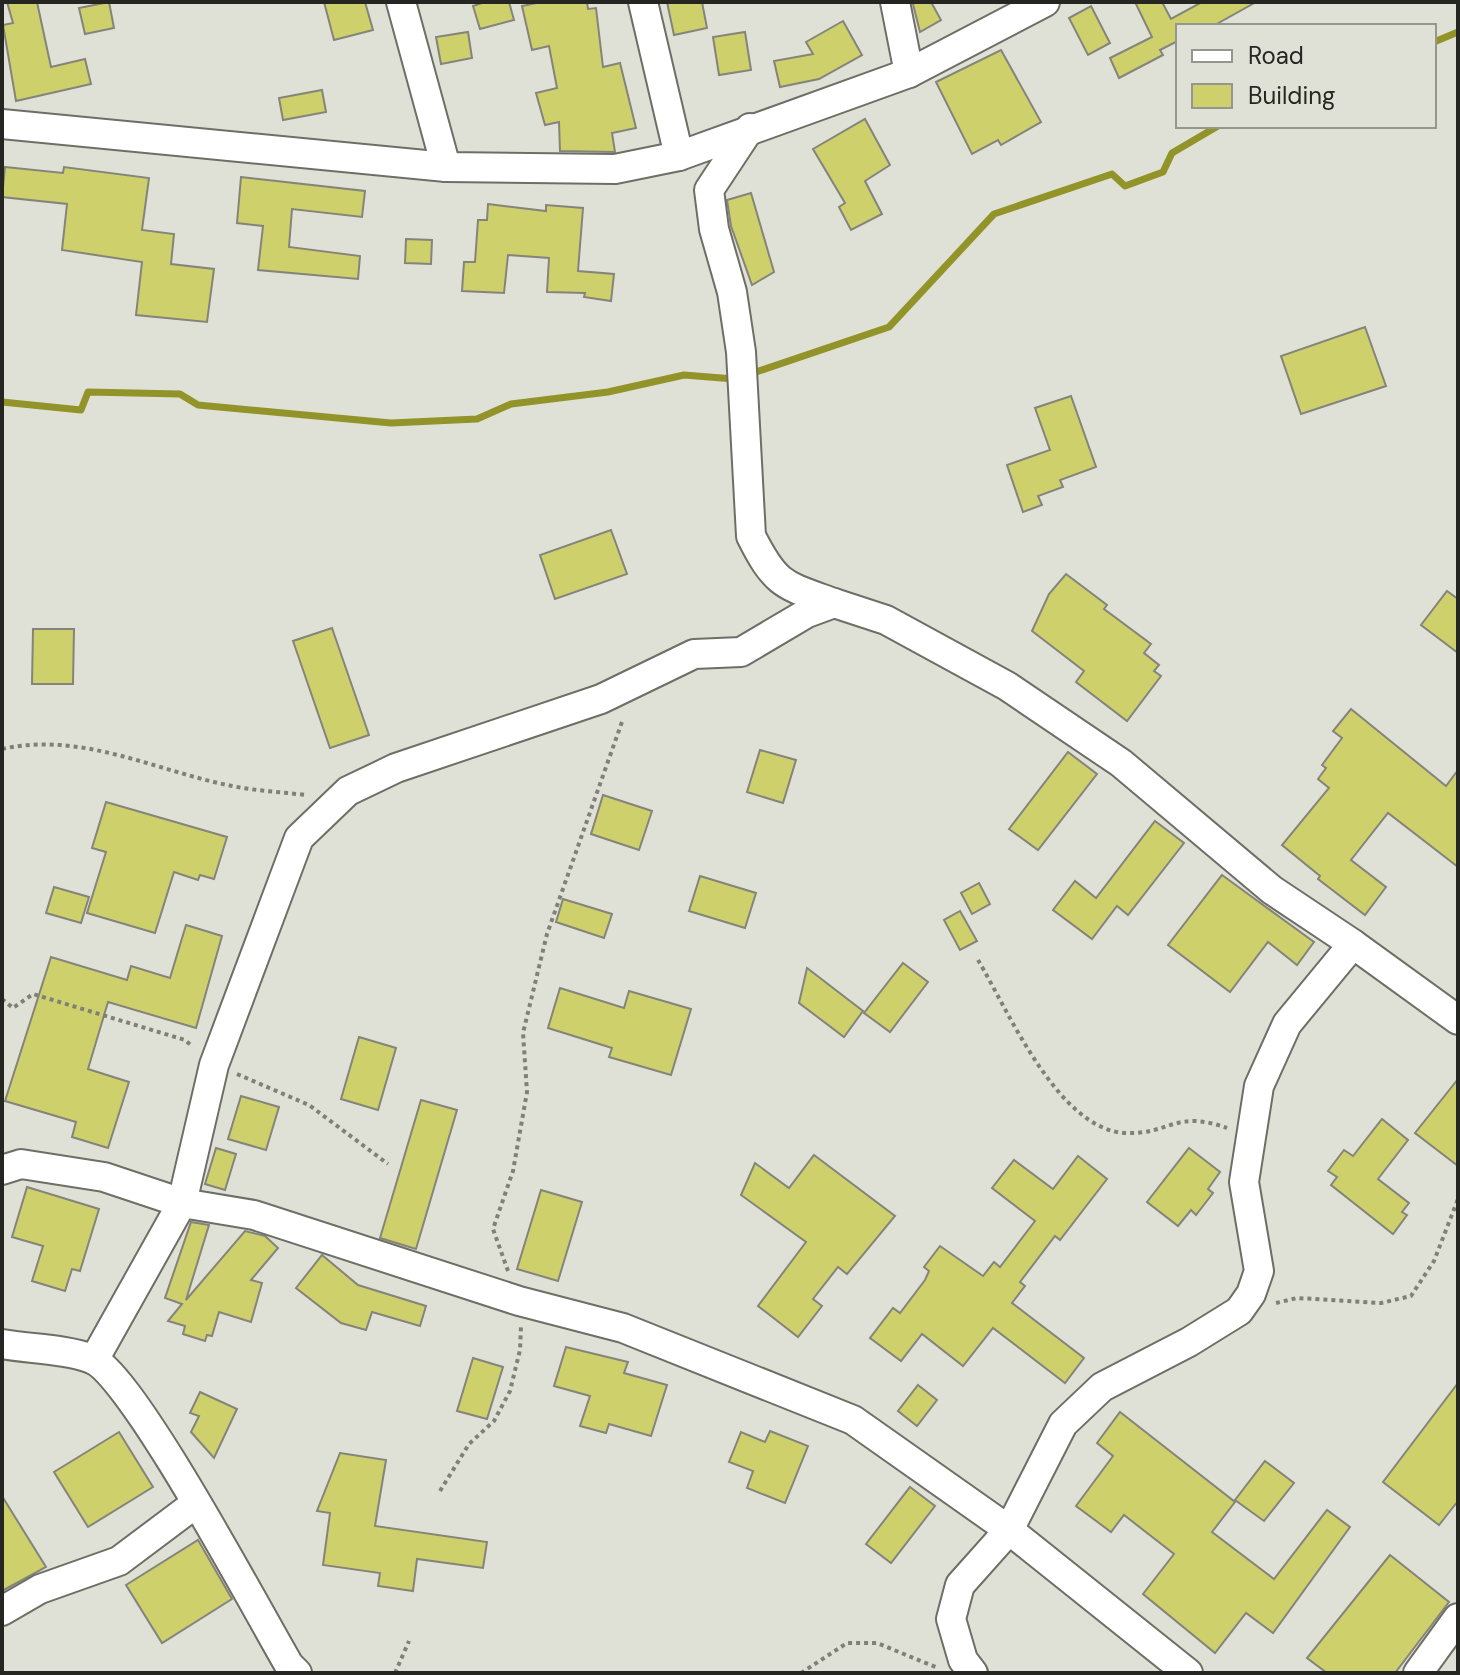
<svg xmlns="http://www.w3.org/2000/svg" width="1460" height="1675" viewBox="0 0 1460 1675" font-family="'DM Sans',sans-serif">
	<rect width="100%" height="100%" fill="#e0e1d6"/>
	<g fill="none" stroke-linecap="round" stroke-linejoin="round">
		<!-- stream -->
		<g stroke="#929429" stroke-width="7">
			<path d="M1434,42L1458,32"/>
			<path d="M750,374L889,327L994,214L1112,174L1125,186L1163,172L1172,153L1218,126"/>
			<path d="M2,402L81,410L88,392L180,394L198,405L391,423L477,419L511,404L608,392L684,375L734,379"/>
		</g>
	</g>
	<!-- building -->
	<g fill="#ced16b" stroke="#84847b" stroke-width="2">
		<path d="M7,2H37L51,67L85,59L91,84L16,101L3,25L13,23Z"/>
		<path d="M109,2L114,28L85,34L79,8Z"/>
		<path d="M324,2H365L373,30L334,40Z"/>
		<path d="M485,2H509L514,20L480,29L473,6Z"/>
		<path d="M541,2H587L588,9L596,8L603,67L620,63L636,128L612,133L615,152L560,151L559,122L545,125L536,93L557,88L549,46L532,50L522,6Z"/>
		<path d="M667,2H702L707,28L674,35Z"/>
		<path d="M915,2H931L941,20L920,32L913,4Z"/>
		<path d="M1135,2H1162L1171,19L1202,2H1256L1213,26H1178V41L1160,50L1163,55L1119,78L1110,58L1152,37Z"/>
		<path d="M1091,6L1110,43L1088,55L1069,18Z"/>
		<path d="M843,21L862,55L819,79L780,87L774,61L813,54L806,42Z"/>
		<path d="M468,32L472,58L441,64L436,37Z"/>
		<path d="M745,32L751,70L719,75L713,37Z"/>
		<path d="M1001,50L1041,122L1001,145L998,140L972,154L936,82Z"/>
		<path d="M322,90L326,112L283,120L279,98Z"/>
		<path d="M865,119L890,165L865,181L882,214L851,230L839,207L845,203L813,149Z"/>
		<path d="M5,167L63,173L64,167L149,178L142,230L174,234L171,264L214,269L207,322L136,315L142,262L62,250L67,204L2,197Z"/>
		<path d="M241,177L365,191L362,217L292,209L289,247L360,256L358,279L258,270L263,226L237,223Z"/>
		<path d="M751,193L774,272L752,285L731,226L727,200Z"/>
		<path d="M488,204L546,211V205L583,208L578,271L614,274L611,301L584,297L585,293L547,292L549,258L508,255L504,293L462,291L464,262H475L478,220H487Z"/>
		<path d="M406,239L432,240L431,264L405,263Z"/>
		<path d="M1365,327L1386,386L1301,414L1281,356Z"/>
		<path d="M1071,396L1096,467L1060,480L1063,487L1038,496L1042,505L1023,512L1007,465L1050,450L1035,408Z"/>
		<path d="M611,530L627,574L555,599L540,555Z"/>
		<path d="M1066,574L1107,605L1104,609L1151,644L1144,653L1159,665L1154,671L1161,676L1127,721L1076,682L1084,671L1032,631L1049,594Z"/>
		<path d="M1447,591L1458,599V653L1421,625Z"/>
		<path d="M332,628L369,735L330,748L293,641Z"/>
		<path d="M33,629H74L73,684H32Z"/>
		<path d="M1351,709L1446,786L1458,770V867L1388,813L1351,860L1386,887L1365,915L1318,879L1320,876L1282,845L1329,788L1318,779L1326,768L1322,765L1342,738L1333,731Z"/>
		<path d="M760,750L796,760L783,803L747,792Z"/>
		<path d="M1068,752L1097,774L1038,850L1009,829Z"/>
		<path d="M603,795L652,811L639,850L591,834Z"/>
		<path d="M106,802L227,837L214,879L200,875L198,880L174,872L155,933L87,913L106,852L92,848Z"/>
		<path d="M1155,821L1184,843L1128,915L1117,906L1092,939L1053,910L1075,881L1096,898Z"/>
		<path d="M1222,875L1314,942L1297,965L1268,942L1230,992L1168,945Z"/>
		<path d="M700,876L756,893L745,928L689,911Z"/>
		<path d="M979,883L990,904L972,914L961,893Z"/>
		<path d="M54,887L89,897L81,923L46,913Z"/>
		<path d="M563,899L612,914L604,938L556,922Z"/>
		<path d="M960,911L977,941L960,950L944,920Z"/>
		<path d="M186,925L222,936L196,1028L108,1002L88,1069L129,1082L108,1148L72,1137L76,1122L5,1101L51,957L127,980L131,966L170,978Z"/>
		<path d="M903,963L928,982L890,1032L864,1013Z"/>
		<path d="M807,968L863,1011L844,1037L799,1003Z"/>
		<path d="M560,988L624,1008L629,991L691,1009L671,1075L609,1057L612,1048L548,1028Z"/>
		<path d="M359,1037L396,1048L378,1110L341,1099Z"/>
		<path d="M1458,1079V1166L1415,1133Z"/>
		<path d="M241,1096L279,1107L266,1150L228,1139Z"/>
		<path d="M421,1100L457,1110L416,1249L380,1238Z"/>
		<path d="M1382,1119L1408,1140L1378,1179L1409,1203L1402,1212L1407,1215L1393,1234L1331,1185L1337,1177L1328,1171L1344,1150L1353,1156Z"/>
		<path d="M216,1148L236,1154L225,1190L205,1184Z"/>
		<path d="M1189,1148L1220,1172L1208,1189L1213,1193L1196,1215L1191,1210L1178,1226L1147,1202Z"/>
		<path d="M814,1155L895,1216L847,1274L838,1267L813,1299L822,1306L798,1337L758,1306L806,1242L741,1195L755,1163L789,1188Z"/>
		<path d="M1078,1156L1107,1179L1060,1240L1055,1236L1020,1282L1025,1286L1012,1303L1084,1358L1065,1383L993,1328L963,1366L922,1334L901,1361L870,1338L893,1308L900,1313L925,1280L929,1271L924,1267L940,1246L983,1276L994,1262L1000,1267L1035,1221L992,1188L1014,1160L1053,1189Z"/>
		<path d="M27,1187L99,1209L80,1271L72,1269L65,1291L32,1281L43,1246L12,1237Z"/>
		<path d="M541,1190L582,1202L558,1281L517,1269Z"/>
		<path d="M191,1222L209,1225L186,1300L245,1231L265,1236L278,1248L251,1280L262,1283L251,1322L219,1312L212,1336L207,1335L205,1341L183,1334L185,1326L168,1321L182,1304L165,1298Z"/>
		<path d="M322,1255L358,1285L426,1306L420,1326L372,1312L366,1330L341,1323L296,1288Z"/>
		<path d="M566,1347L628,1362L624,1373L667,1385L651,1436L609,1424L606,1433L580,1426L590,1396L554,1386Z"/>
		<path d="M473,1358L503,1367L487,1419L457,1411Z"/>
		<path d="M1458,1383V1501L1439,1525L1383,1482Z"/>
		<path d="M918,1385L937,1400L917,1426L898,1411Z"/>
		<path d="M200,1392L237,1409L214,1458L191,1432L199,1416L190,1413Z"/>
		<path d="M1120,1412L1235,1502L1212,1532L1274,1579L1327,1510L1350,1527L1273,1633L1246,1613L1215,1653L1143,1594L1174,1554L1124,1515L1111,1532L1076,1506L1113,1456L1097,1443Z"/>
		<path d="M770,1431L808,1446L785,1503L747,1488L753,1471L729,1462L741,1432L765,1442Z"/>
		<path d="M119,1432L153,1487L88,1527L54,1472Z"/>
		<path d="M340,1453L386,1460L375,1526L487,1542L483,1568L417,1559L413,1591L378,1586L380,1573L323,1565L330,1513L317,1511Z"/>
		<path d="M1265,1461L1294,1483L1264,1521L1235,1500Z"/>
		<path d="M910,1487L935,1506L891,1563L866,1544Z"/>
		<path d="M2,1496L46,1567L2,1591Z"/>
		<path d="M198,1540L232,1599L162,1643L126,1585Z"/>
		<path d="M1390,1555L1449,1602L1395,1673H1327L1307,1658Z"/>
	</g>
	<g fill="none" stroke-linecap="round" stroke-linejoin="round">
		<!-- minor casing -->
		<g stroke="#6d6e65" stroke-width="32">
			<g id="minor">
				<path d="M401,2L446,167"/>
				<path d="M643,2L679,156"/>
				<path d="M895,2L909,73"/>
				<path d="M2,124L446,167L615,169L679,156L909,73L1045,2"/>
				<path d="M750,128L709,190L714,229L732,292L741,352L751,536C776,586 784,585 834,603"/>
				<path d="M2,1170L21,1164L104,1177L182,1203L254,1215L519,1301L623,1328L853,1420L1009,1530L1188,1673"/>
				<path d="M2,1344C30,1349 66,1349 92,1359C133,1376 259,1614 289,1665L297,1673"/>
				<path d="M94,1360L182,1203L214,1065L299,838L348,791L396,768L601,699L694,654L741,652L807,613L834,603L886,620L1007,686L1121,763L1272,890L1353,944L1458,1020"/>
				<path d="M2,1611L40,1589L119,1561L195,1504"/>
				<path d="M973,1673L963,1660L951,1619L960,1585L1009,1530L1063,1424L1102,1387L1189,1342L1239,1311L1251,1294L1259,1271L1244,1182L1259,1086L1287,1024L1353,944"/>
				<path d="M1418,1673L1458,1618"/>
			</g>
		</g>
		<!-- path -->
		<g stroke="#7f8078" stroke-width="4" stroke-dasharray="4 4" stroke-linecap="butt">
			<path d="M2,749C81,731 156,771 232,786C256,791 281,792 306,795"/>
			<path d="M978,960C1009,1012 1058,1129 1125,1133C1170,1135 1175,1109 1227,1128"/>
			<path d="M2,999L13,1008L33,994L185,1040L193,1047"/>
			<path d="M237,1074L309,1105L388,1164"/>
			<path d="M508,1271L493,1229L513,1171L527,1092L523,1033L547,934L623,719"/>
			<path d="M1276,1303L1297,1298L1381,1303L1411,1296L1434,1261L1458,1199"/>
			<path d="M440,1491L469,1444L494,1421L510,1391L520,1350L521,1326"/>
			<path d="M395,1673L409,1641"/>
			<path d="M801,1673L847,1643H877L938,1668"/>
		</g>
		<!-- minor -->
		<use href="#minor" stroke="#fff" stroke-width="28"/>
	</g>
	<!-- border -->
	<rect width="1460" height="1675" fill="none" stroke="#252521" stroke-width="8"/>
	<!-- legend -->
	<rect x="1176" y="24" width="260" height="104" fill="#e0e1d6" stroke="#95968e" stroke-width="2"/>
	<rect x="1192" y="50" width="40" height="12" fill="#ffffff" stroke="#95968e" stroke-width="2"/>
	<text x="1248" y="64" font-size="24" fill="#252521">Road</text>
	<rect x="1192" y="84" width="40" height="24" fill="#ced16b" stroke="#95968e" stroke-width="2"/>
	<text x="1248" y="104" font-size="24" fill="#252521">Building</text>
</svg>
